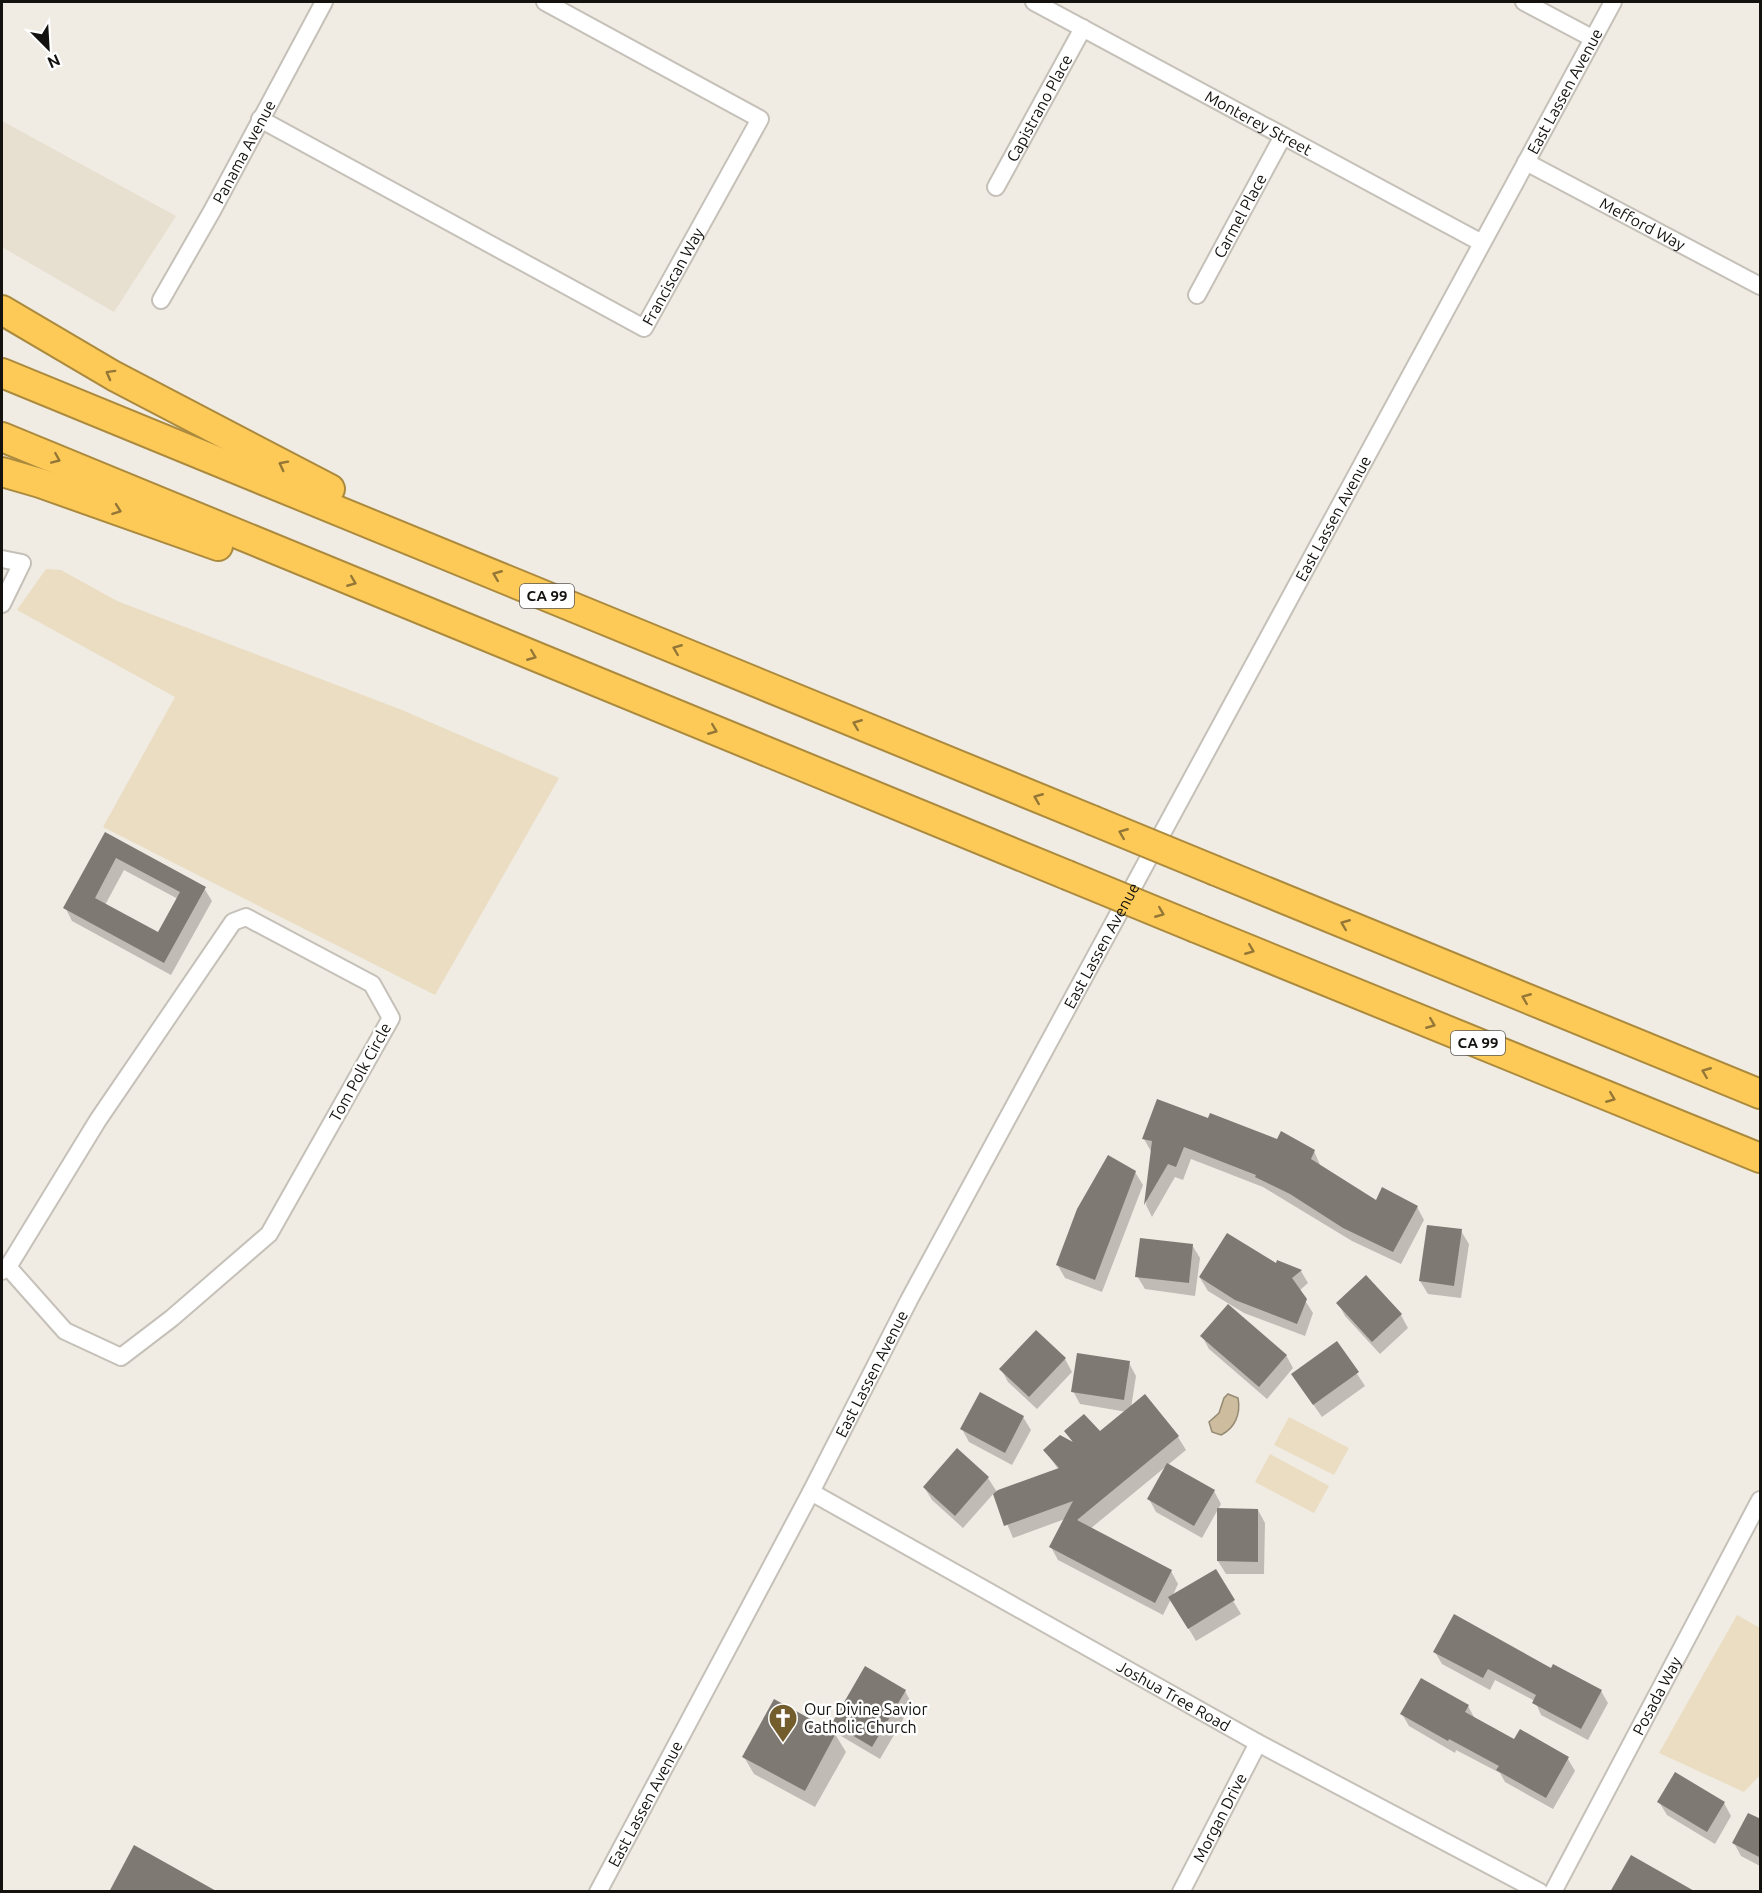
<svg xmlns="http://www.w3.org/2000/svg" width="1762" height="1893" viewBox="0 0 1762 1893" font-family="Ubuntu,sans-serif">
	<rect width="100%" height="100%" fill="#f0ebe3"/>
	<!-- built -->
	<path fill="#e7dfd0" d="M2,121L176,216L114,312L2,247Z"/>
	<!-- green -->
	<g fill="#eaddc2">
		<path d="M46,569L61,570L117,601L402,710L559,778L435,995L103,827L175,697L17,610Z"/>
		<path d="M1289,1417L1349,1448L1334,1475L1274,1445Z"/>
		<path d="M1270,1454L1329,1486L1314,1513L1255,1482Z"/>
		<path d="M1737,1615L1760,1628V1775L1744,1792L1659,1753Z"/>
	</g>
	<!-- water -->
	<path fill="#cdbd9e" stroke="#958a73" stroke-width="1.5" d="M1228,1394L1238,1398C1241,1414 1235,1428 1221,1435L1212,1432L1209,1422L1219,1413L1224,1398Z"/>
	<!-- shadow -->
	<g fill="#0003" fill-rule="evenodd">
		<path d="M105,834L204,888L212,901L171,975L72,921L65,907ZM124,870L178,899L159,934L105,905Z"/>
		<path d="M1209,1120L1314,1151L1321,1167L1376,1202L1417,1207L1424,1220L1401,1264L1352,1241L1263,1187L1191,1159L1183,1180L1175,1177L1152,1217L1146,1205L1152,1153L1144,1139Z"/>
		<path d="M1135,1172L1143,1185L1102,1292L1065,1278L1057,1264Z"/>
		<path d="M1461,1231L1469,1244L1461,1298L1428,1294L1420,1281Z"/>
		<path d="M1192,1245L1200,1258L1195,1296L1145,1289L1137,1276Z"/>
		<path d="M1277,1266L1301,1271L1308,1283L1299,1291L1313,1313L1305,1336L1244,1313L1208,1291L1200,1278Z"/>
		<path d="M1338,1303L1401,1315L1408,1328L1380,1354L1345,1316Z"/>
		<path d="M1036,1332L1065,1359L1072,1372L1037,1409L1008,1382L1001,1369Z"/>
		<path d="M1202,1336L1286,1355L1293,1368L1267,1399L1209,1349Z"/>
		<path d="M1337,1343L1365,1386L1322,1417L1301,1387Z"/>
		<path d="M1129,1363L1136,1376L1131,1408L1178,1437L1186,1450L1090,1529L1171,1571L1178,1584L1172,1597L1215,1571L1241,1614L1196,1641L1171,1599L1163,1615L1058,1560L1051,1547L1065,1519L1013,1538L994,1493L963,1528L932,1500L924,1487L988,1478L997,1492L1058,1469L1045,1450L1074,1444L1066,1431L1099,1433L1127,1412L1080,1404L1073,1391Z"/>
		<path d="M980,1394L1023,1417L1031,1430L1012,1465L969,1442L962,1429Z"/>
		<path d="M1214,1491L1221,1504L1202,1538L1156,1512L1149,1499Z"/>
		<path d="M1258,1510L1265,1523L1264,1574H1226L1218,1561Z"/>
		<path d="M1435,1652L1551,1670L1601,1691L1608,1703L1588,1740L1541,1715L1535,1701L1495,1680L1490,1690L1442,1664Z"/>
		<path d="M905,1691L912,1704L880,1759L841,1736L833,1723Z"/>
		<path d="M775,1701L835,1734L846,1752L815,1807L754,1774L744,1757Z"/>
		<path d="M1468,1706L1475,1719L1515,1741L1568,1759L1575,1771L1553,1809L1505,1782L1500,1773L1456,1750L1455,1753L1409,1726L1402,1714Z"/>
		<path d="M1659,1802L1724,1803L1731,1816L1715,1844L1667,1815Z"/>
		<path d="M1760,1821V1866L1741,1856L1734,1843Z"/>
	</g>
	<!-- building -->
	<g fill="#7e7a73" fill-rule="evenodd">
		<path d="M105,832L206,887L164,963L63,908ZM116,858L180,892L158,932L95,898Z"/>
		<path d="M1157,1099L1208,1118L1210,1113L1277,1139L1281,1131L1315,1150L1311,1159L1376,1200L1382,1187L1418,1206L1393,1252L1343,1228L1290,1194L1255,1177L1256,1175L1184,1147L1176,1167L1168,1164L1144,1205L1152,1141L1142,1139Z"/>
		<path d="M1108,1155L1136,1171L1095,1280L1056,1265L1077,1209Z"/>
		<path d="M1427,1225L1462,1229L1454,1286L1419,1281Z"/>
		<path d="M1227,1233L1276,1263L1277,1260L1302,1270L1292,1278L1307,1299L1297,1324L1235,1300L1199,1277Z"/>
		<path d="M1140,1238L1193,1244L1189,1283L1135,1277Z"/>
		<path d="M1366,1275L1402,1314L1372,1342L1336,1303Z"/>
		<path d="M1228,1304L1287,1355L1259,1387L1200,1336Z"/>
		<path d="M1036,1330L1066,1358L1029,1397L999,1369Z"/>
		<path d="M1337,1341L1359,1372L1313,1405L1291,1374Z"/>
		<path d="M1077,1353L1130,1361L1124,1400L1071,1392Z"/>
		<path d="M980,1392L1024,1416L1005,1453L960,1429Z"/>
		<path d="M1145,1394L1179,1436L1077,1520L1172,1570L1155,1603L1049,1547L1073,1501L1004,1526L993,1494L998,1490L1059,1468L1043,1450L1060,1435L1073,1442L1064,1431L1084,1414L1100,1431Z"/>
		<path d="M957,1448L989,1477L955,1516L923,1487Z"/>
		<path d="M1167,1463L1215,1490L1194,1526L1147,1499Z"/>
		<path d="M1217,1508L1258,1509V1562L1217,1561Z"/>
		<path d="M1216,1569L1235,1600L1188,1629L1168,1597Z"/>
		<path d="M1454,1614L1551,1668L1553,1664L1602,1690L1581,1729L1532,1703L1536,1695L1488,1669L1483,1678L1433,1652Z"/>
		<path d="M865,1666L906,1690L872,1747L832,1723Z"/>
		<path d="M1421,1678L1469,1705L1465,1712L1514,1739L1520,1729L1569,1757L1546,1798L1496,1770L1499,1766L1449,1739L1448,1741L1400,1714Z"/>
		<path d="M774,1699L836,1733L805,1791L742,1757Z"/>
		<path d="M1675,1772L1725,1802L1707,1832L1657,1802Z"/>
		<path d="M1748,1813L1761,1819V1858L1732,1843Z"/>
		<path d="M134,1845L218,1892H109Z"/>
		<path d="M1631,1855L1696,1892H1610Z"/>
	</g>
	<g fill="none" stroke-linecap="round" stroke-linejoin="round">
		<!-- minor casing -->
		<g stroke="#c5c1b9" stroke-width="20">
			<g id="minor">
				<path id="s1" d="M1034,2L1482,243"/>
				<path d="M1524,2L1592,38"/>
				<path id="s2" d="M260,119L644,328L760,119L545,2"/>
				<path id="s3" d="M1526,162L1760,286"/>
				<path id="s4" d="M996,187L1083,28"/>
				<path id="s5" d="M1197,295L1283,136"/>
				<path id="s6" d="M161,300L212,211L324,2"/>
				<path d="M2,559L22,563L2,604"/>
				<path d="M2,1271L8,1267L98,1120L233,922L246,917L372,984L391,1018L269,1234L172,1318L121,1357L65,1331L8,1267"/>
				<path id="s7" d="M811,1492L1258,1743L1540,1892"/>
				<path id="s8" d="M598,1892L811,1492L909,1300L1613,2"/>
				<path id="s9" d="M1181,1892L1258,1743"/>
				<path id="s10" d="M1553,1892L1760,1500"/>
			</g>
		</g>
		<!-- motorway casing -->
		<g stroke="#ab8a3e" stroke-width="32">
			<g id="motorway">
				<path d="M2,310L114,376L330,489"/>
				<path d="M2,373L1092,820"/>
				<path d="M2,437L1067,875"/>
				<path d="M2,472L40,483L218,546"/>
				<path d="M1216,871L1760,1094"/>
				<path d="M1196,928L1760,1158"/>
			</g>
		</g>
		<!-- minor -->
		<use href="#minor" stroke="#fff" stroke-width="16"/>
		<!-- motorway -->
		<use href="#motorway" stroke="#fdca58" stroke-width="28"/>
		<!-- motorway-bridge casing -->
		<g stroke="#ab8a3e" stroke-width="32" stroke-linecap="butt">
			<g id="motorway-bridge">
				<path d="M1092,820L1216,871"/>
				<path d="M1067,875L1196,928"/>
			</g>
		</g>
		<!-- motorway-bridge -->
		<use href="#motorway-bridge" stroke="#fdca58" stroke-width="28"/>
	</g>
	<!-- one-way arrows -->
	<defs><path id="oneway-chevron" d="M-2-3.5L2.5 0L-2 3.5" fill="none" stroke-width="1.6" stroke-linecap="round" stroke-linejoin="round" transform="scale(1.5)"/></defs>
	<g stroke="#947737">
		<use href="#oneway-chevron" transform="translate(110 374) rotate(-151)"/>
		<use href="#oneway-chevron" transform="translate(56 459) rotate(23)"/>
		<use href="#oneway-chevron" transform="translate(283 465) rotate(-153)"/>
		<use href="#oneway-chevron" transform="translate(117 510) rotate(20)"/>
		<use href="#oneway-chevron" transform="translate(497 575) rotate(-158)"/>
		<use href="#oneway-chevron" transform="translate(352 582) rotate(22)"/>
		<use href="#oneway-chevron" transform="translate(677 649) rotate(-158)"/>
		<use href="#oneway-chevron" transform="translate(532 656) rotate(22)"/>
		<use href="#oneway-chevron" transform="translate(857 724) rotate(-158)"/>
		<use href="#oneway-chevron" transform="translate(713 730) rotate(22)"/>
		<use href="#oneway-chevron" transform="translate(1038 798) rotate(-158)"/>
		<use href="#oneway-chevron" transform="translate(1123 833) rotate(-158)"/>
		<use href="#oneway-chevron" transform="translate(1160 913) rotate(22)"/>
		<use href="#oneway-chevron" transform="translate(1345 924) rotate(-158)"/>
		<use href="#oneway-chevron" transform="translate(1250 950) rotate(22)"/>
		<use href="#oneway-chevron" transform="translate(1526 998) rotate(-158)"/>
		<use href="#oneway-chevron" transform="translate(1431 1024) rotate(22)"/>
		<use href="#oneway-chevron" transform="translate(1706 1072) rotate(-158)"/>
		<use href="#oneway-chevron" transform="translate(1611 1098) rotate(22)"/>
	</g>
	<!-- icons -->
	<defs>
		<g id="church-pin" transform="scale(1.5)"><path d="M0 17L-7.5 6A9.5 9.5 0 1 1 7.5 6Z" fill="#745d2d" stroke="#fff"/><path d="M-1.2-6h2.4v3.5h3.3v2.4h-3.3V6h-2.4V-.1h-3.3v-2.4h3.3Z" fill="#fff"/></g>
	</defs>
	<g fill-rule="evenodd">
		<use href="#church-pin" x="783" y="1718"/>
	</g>
	<g text-anchor="middle" stroke-width="5" stroke-linejoin="round" paint-order="stroke">
		<!-- shield labels -->
		<g fill="#fff" stroke="#5a5957" stroke-width="1.5">
			<rect x="520" y="584" width="54" height="24" rx="4.5"/>
			<rect x="1451" y="1031" width="54" height="24" rx="4.5"/>
		</g>
		<g font-size="15" font-weight="bold" fill="#13120f">
			<text x="547" y="601">CA 99</text>
			<text x="1478" y="1048">CA 99</text>
		</g>
		<!-- street labels -->
		<g font-size="16" fill="#13120f" stroke="#fff">
			<text dy="6" stroke="none"><textPath href="#s8" startOffset="2044">East Lassen Avenue</textPath></text>
			<text dy="6" stroke="none"><textPath href="#s4" startOffset="90">Capistrano Place</textPath></text>
			<text dy="6" stroke="none"><textPath href="#s1" startOffset="255">Monterey Street</textPath></text>
			<text dy="6" stroke="none"><textPath href="#s6" startOffset="170">Panama Avenue</textPath></text>
			<text dy="6" stroke="none"><textPath href="#s5" startOffset="90">Carmel Place</textPath></text>
			<text dy="6" stroke="none"><textPath href="#s3" startOffset="132">Mefford Way</textPath></text>
			<text dy="6" stroke="none"><textPath href="#s2" startOffset="496">Franciscan Way</textPath></text>
			<text dy="6" stroke="none"><textPath href="#s8" startOffset="1558">East Lassen Avenue</textPath></text>
			<text dy="6" stroke="none"><textPath href="#s8" startOffset="1072">East Lassen Avenue</textPath></text>
			<text transform="translate(360 1072) rotate(-61)" y="6">Tom Polk Circle</text>
			<text dy="6" stroke="none"><textPath href="#s8" startOffset="586">East Lassen Avenue</textPath></text>
			<text dy="6" stroke="none"><textPath href="#s7" startOffset="416">Joshua Tree Road</textPath></text>
			<text dy="6" stroke="none"><textPath href="#s10" startOffset="222">Posada Way</textPath></text>
			<text dy="6" stroke="none"><textPath href="#s8" startOffset="100">East Lassen Avenue</textPath></text>
			<text dy="6" stroke="none"><textPath href="#s9" startOffset="84">Morgan Drive</textPath></text>
		</g>
		<!-- poi labels -->
		<g font-size="16" fill="#13120f" stroke="#fff" text-anchor="start">
			<text x="804" y="1715">Our Divine Savior<tspan x="804" dy="18">Catholic Church</tspan></text>
		</g>
	</g>
	<!-- border -->
	<rect width="1762" height="1893" fill="none" stroke="#13120f" stroke-width="6"/>
	<!-- north arrow -->
	<g transform="translate(48 48) rotate(156)" stroke="#ffffff" stroke-width="4.5" paint-order="stroke">
	<path d="M0-4.5L10 22L0 15L-10 22Z" fill="#13120f"/>
	<text y="-9" font-size="16" font-weight="bold" text-anchor="middle" fill="#13120f">N</text>
	</g>
</svg>
